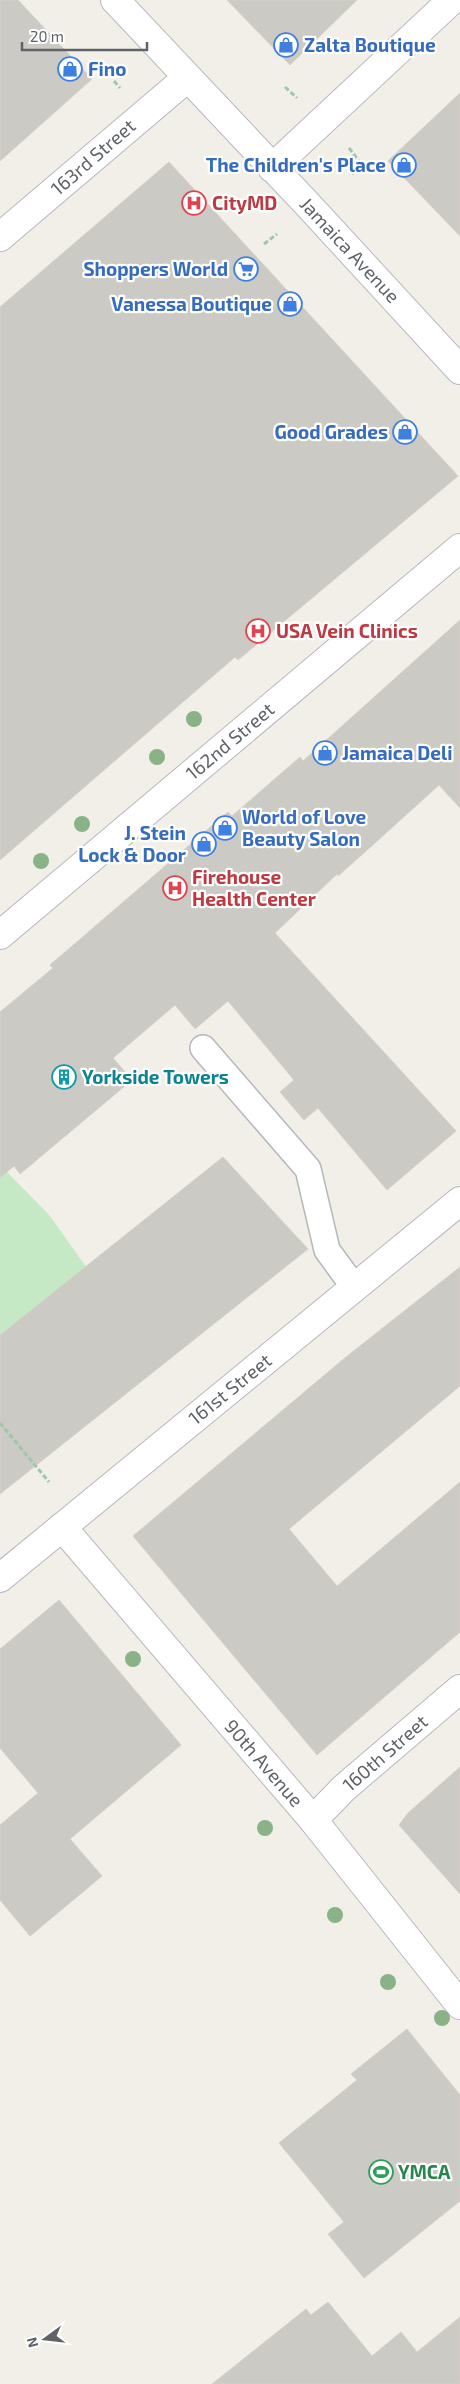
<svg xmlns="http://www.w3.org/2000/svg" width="460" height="2384" viewBox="0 0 460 2384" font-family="'Exo 2',sans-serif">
	<rect width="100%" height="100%" fill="#f1efe8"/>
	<!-- green -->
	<path fill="#c5e8c5" d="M7,1172L50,1216L86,1267L0,1335V1178Z"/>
	<!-- building -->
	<g fill="#cccac5" stroke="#d6d1c6">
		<path d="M0,0H18L92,79L0,161Z"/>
		<path d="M227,0H357L290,65Z"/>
		<path d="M460,93V236L388,161Z"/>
		<path d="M169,162L458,476L238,660L235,657L0,860V307Z"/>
		<path d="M460,620V808L439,785L375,843L338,876L337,874L275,933L456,1131L387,1190L318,1108L304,1120L280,1092L294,1080L228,1001L195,1029L175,1005L113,1058L132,1080L20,1174L14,1166L0,1178V1012L53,968L50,965L228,812L232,816L300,757L303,761Z"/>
		<path d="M223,1157L308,1249L0,1494V1335Z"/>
		<path d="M460,1267V1386L289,1529L337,1586L460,1482V1632L317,1755L133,1536L346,1357Z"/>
		<path d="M59,1600L181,1745L70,1839L102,1876L30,1936L0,1900V1825L38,1793L0,1748V1649Z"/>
		<path d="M460,1767V1894L399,1825L408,1813Z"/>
		<path d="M407,2029L460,2095V2201L364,2278L328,2234L344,2222L279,2143L357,2080L351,2074Z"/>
		<path d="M328,2302L372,2356L401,2332L417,2352L460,2317V2384H212L306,2309L311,2315Z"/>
	</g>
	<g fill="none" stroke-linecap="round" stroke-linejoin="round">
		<!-- service casing -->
		<g stroke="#b5b8bc" stroke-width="28">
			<path id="service" d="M203,1048L308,1169L327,1250L354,1287"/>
		</g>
		<!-- minor casing -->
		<g stroke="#b5b8bc" stroke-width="30">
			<g id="minor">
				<path d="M0,237L187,78"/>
				<path d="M0,935L460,548"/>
				<path d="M62,1527L313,1820L460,2005"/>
				<path d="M0,1578L460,1201"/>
				<path d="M313,1820L344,1788L460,1689"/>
			</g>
		</g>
		<!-- secondary casing -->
		<g stroke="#b6babf" stroke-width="30">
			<g id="secondary">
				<path d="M115,0L310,207L460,370"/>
				<path d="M272,168L452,0"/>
			</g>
		</g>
		<!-- path -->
		<g stroke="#9cc7a9" stroke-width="3" stroke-dasharray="5 2.5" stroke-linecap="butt">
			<path d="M114,81L120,88"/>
			<path d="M285,87L297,98"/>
			<path d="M349,148L362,165L350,176"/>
			<path d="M264,244L277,234"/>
			<path d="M0,1423L49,1482"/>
		</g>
		<!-- service -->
		<use href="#service" stroke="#fff" stroke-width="25"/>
		<!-- minor -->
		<use href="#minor" stroke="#fff" stroke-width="28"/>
		<!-- secondary -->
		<use href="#secondary" stroke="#fff" stroke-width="28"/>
	</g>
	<!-- trees -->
	<g fill="#89b387">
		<circle cx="194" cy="719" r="8"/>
		<circle cx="157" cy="757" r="8"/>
		<circle cx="82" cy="824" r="8"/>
		<circle cx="41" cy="861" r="8"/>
		<circle cx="133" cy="1659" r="8"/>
		<circle cx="265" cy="1828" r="8"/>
		<circle cx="335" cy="1915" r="8"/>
		<circle cx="388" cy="1982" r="8"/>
		<circle cx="442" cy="2018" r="8"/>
	</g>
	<!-- icons -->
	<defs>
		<g id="shop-ring" transform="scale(1.25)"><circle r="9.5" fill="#fff" stroke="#3f7fe0" stroke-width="1.5"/><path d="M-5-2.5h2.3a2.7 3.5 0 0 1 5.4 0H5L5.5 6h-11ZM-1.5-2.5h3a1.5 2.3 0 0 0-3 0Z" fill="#3f7fe0"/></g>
		<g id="hospital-ring" transform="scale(1.25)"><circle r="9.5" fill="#fff" stroke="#e0444e" stroke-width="1.5"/><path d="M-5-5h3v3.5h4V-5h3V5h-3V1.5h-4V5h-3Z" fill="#e0444e"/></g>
		<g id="supermarket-ring" transform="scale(1.25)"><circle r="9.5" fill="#fff" stroke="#3f7fe0" stroke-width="1.5"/><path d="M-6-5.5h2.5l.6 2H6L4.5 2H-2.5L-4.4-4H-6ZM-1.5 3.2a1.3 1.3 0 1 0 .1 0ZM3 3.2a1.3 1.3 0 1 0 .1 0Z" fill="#3f7fe0"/></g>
		<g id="building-ring" transform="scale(1.25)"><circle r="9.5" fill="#fff" stroke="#0f9aa8" stroke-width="1.5"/><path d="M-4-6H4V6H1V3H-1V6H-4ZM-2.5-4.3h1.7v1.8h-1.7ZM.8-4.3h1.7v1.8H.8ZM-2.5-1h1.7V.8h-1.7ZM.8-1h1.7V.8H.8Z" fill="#0f9aa8"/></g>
		<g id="stadium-ring" transform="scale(1.25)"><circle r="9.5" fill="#fff" stroke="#2e9e5b" stroke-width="1.5"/><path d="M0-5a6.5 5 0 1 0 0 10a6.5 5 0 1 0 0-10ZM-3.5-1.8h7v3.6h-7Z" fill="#2e9e5b"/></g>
	</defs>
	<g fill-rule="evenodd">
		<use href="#shop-ring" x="286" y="45"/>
		<use href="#shop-ring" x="70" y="69"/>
		<use href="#shop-ring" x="404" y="165"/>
		<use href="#hospital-ring" x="194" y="203"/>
		<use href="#supermarket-ring" x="246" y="269"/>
		<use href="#shop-ring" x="290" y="304"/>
		<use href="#shop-ring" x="405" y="432"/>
		<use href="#hospital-ring" x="258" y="631"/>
		<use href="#shop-ring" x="325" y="753"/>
		<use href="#shop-ring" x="225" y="828"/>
		<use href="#shop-ring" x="204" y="844"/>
		<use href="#hospital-ring" x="175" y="888"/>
		<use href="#building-ring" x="64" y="1077"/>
		<use href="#stadium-ring" x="381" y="2172"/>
	</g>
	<g text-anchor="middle" stroke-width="4.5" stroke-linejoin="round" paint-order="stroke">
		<!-- shop labels -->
		<g font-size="19" font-weight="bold" fill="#366cbe" stroke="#fff" text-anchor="end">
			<text x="304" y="52" text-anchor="start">Zalta Boutique</text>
			<text x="88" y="76" text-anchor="start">Fino</text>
			<text x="386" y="172">The Children's Place</text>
			<text x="228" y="276">Shoppers World</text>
			<text x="272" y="311">Vanessa Boutique</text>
			<text x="388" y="439">Good Grades</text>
			<text x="342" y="760" text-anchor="start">Jamaica Deli</text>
			<text x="242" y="824" text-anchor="start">World of Love<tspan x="242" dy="22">Beauty Salon</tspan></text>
			<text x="186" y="840">J. Stein<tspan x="186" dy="22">Lock &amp; Door</tspan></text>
		</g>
		<!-- street labels -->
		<g font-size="19" fill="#5f6368" stroke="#fff">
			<text transform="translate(93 157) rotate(-41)" y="7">163rd Street</text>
			<text transform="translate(350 250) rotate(47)" y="7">Jamaica Avenue</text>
			<text transform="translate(230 741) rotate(-40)" y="7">162nd Street</text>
			<text transform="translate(230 1389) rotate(-39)" y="7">161st Street</text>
			<text transform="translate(385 1753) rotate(-41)" y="7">160th Street</text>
			<text transform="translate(264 1763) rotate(49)" y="7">90th Avenue</text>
		</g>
		<!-- health labels -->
		<g font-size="19" font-weight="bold" fill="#be3a42" stroke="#fff" text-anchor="start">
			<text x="212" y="210">CityMD</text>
			<text x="276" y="638">USA Vein Clinics</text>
			<text x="192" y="884">Firehouse<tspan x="192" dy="22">Health Center</tspan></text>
		</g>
		<!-- culture labels -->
		<g font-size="19" font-weight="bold" fill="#0d838f" stroke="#fff" text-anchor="start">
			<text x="82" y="1084">Yorkside Towers</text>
		</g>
		<!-- leisure labels -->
		<g font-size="19" font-weight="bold" fill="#27864d" stroke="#fff" text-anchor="start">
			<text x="398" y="2179">YMCA</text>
		</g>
	</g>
	<!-- north arrow -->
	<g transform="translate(45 2339) rotate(255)" stroke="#ffffff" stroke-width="4" paint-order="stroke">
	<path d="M0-4L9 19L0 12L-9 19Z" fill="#5f6368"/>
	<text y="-8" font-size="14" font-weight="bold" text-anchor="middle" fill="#5f6368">N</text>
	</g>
	<!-- scale -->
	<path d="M22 42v8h125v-8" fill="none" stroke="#5f6368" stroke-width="2.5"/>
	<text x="30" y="42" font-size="15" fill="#5f6368" stroke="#ffffff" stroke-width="4" paint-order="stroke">20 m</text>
</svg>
